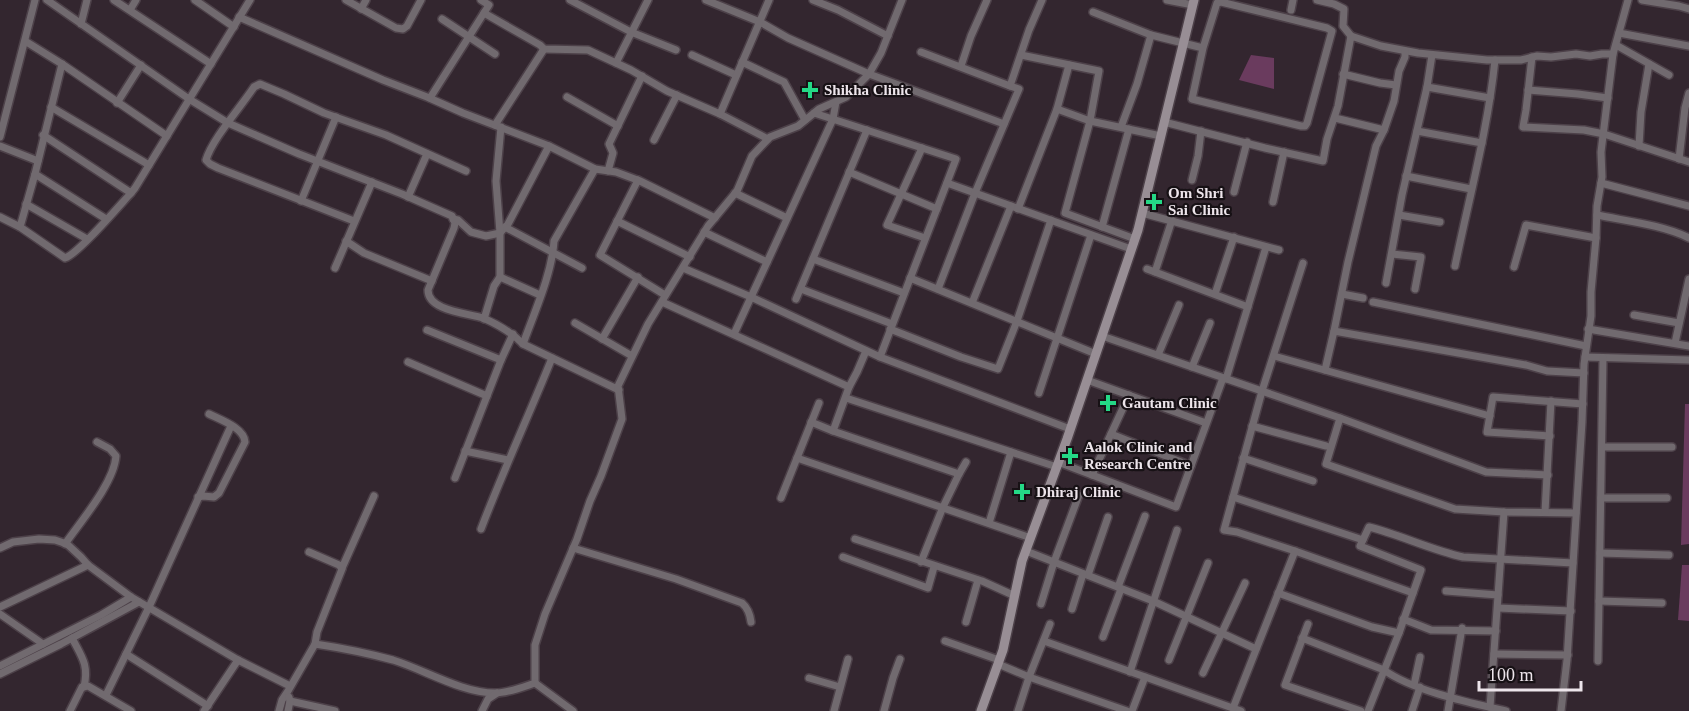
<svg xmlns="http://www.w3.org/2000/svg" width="1689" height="711" viewBox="0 0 1689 711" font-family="'Times New Roman',serif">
	<rect width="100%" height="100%" fill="#33262f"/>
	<!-- green -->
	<g fill="#6a3b5e">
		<path d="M1251,55L1274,58V89L1239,80Z"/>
		<path d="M1685,404H1689V544L1681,545Z"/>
		<path d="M1682,565H1689V621L1678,620Z"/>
	</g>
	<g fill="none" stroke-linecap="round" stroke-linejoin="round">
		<!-- street casing -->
		<g stroke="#4d4149" stroke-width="10">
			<g id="street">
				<path d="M47,0L189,99L228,123L299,154L402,194L452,216L455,223L454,228L428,290C428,311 467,313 483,318C497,324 512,333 523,344L619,390"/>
				<path d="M114,0L211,64"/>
				<path d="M195,0L234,27"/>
				<path d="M346,0L396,28L403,29L407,26L421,0"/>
				<path d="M570,0L631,32L676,50"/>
				<path d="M706,0L760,22L788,38L869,74L1004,124"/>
				<path d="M813,0L838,10L888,36"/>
				<path d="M1167,0L1193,5"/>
				<path d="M1317,0L1334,4L1344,9L1343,26L1351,36"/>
				<path d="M1642,0L1679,6L1689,9"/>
				<path d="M361,9L366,0"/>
				<path d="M130,10L136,0"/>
				<path d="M1291,10L1293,0"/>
				<path d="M1093,12L1151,35L1203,48L1192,99L1301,126H1305L1307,123L1332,31L1327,28L1221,2L1217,3L1203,48"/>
				<path d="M484,13L540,45L544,49L588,50L631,70L667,91L720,114L768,139"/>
				<path d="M239,17L383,80L427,97L463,113L549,146L595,169L616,172L640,181L715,218"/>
				<path d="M442,19L495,54"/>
				<path d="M81,24L87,0"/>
				<path d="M1619,33L1689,46"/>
				<path d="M25,41L62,64L167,136"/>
				<path d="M1616,45L1669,75"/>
				<path d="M921,52L1010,86L1029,30L1042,0"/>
				<path d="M692,55L736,75"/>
				<path d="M1021,55L1099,71L1090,121L1065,213L1135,239"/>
				<path d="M1532,57L1526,110L1523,127L1584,130L1604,134L1689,162"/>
				<path d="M742,62L784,82L805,120"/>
				<path d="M616,63L648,0"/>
				<path d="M961,66L971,36L987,0"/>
				<path d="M1343,74L1380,83L1396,85"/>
				<path d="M1427,87L1490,98"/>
				<path d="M1528,90L1578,94L1608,98"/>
				<path d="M567,97L618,126"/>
				<path d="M430,98L489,5L481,0"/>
				<path d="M117,103L141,65"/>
				<path d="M51,107L149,165"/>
				<path d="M1057,109L1090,121L1161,136"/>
				<path d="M814,113L956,159L880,357"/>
				<path d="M720,114L769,0"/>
				<path d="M1335,118L1384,130"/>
				<path d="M1164,122L1265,148L1323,161L1327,139L1338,106L1351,36L1381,46L1418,53L1487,60H1521L1537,56L1551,57L1576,54L1590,56L1602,54H1613"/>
				<path d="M495,125L544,49"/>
				<path d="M1121,127L1137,84L1151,35"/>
				<path d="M1417,131L1482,143"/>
				<path d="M43,135L131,193L135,188L250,0"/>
				<path d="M0,137L35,0"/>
				<path d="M654,140L677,95"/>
				<path d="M0,146L38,161"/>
				<path d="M1639,146L1641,112L1649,64"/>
				<path d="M922,148L887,225L925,238"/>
				<path d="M1679,159L1685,108L1689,93"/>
				<path d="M608,171L613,153L609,144L642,76"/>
				<path d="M849,172L937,209"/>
				<path d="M35,174L106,219"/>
				<path d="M1406,176L1471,189"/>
				<path d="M638,180L600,255L665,295"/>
				<path d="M1192,180L1198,156L1201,131"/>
				<path d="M947,183L1131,249"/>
				<path d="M1601,183L1689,206"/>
				<path d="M1234,192L1247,142"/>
				<path d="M735,193L787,218"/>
				<path d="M408,197L427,154"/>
				<path d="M301,201L336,117"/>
				<path d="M1273,202L1284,152"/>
				<path d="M26,204L87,239"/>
				<path d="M1018,209L1057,109L1069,65"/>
				<path d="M1142,213L1279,250"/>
				<path d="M1399,215L1440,222"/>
				<path d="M1597,215C1626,221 1663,225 1689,238"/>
				<path d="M0,217L20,227L65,258C78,254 119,206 131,193"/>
				<path d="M453,219L458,220L471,232L486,236L500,233L508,224L549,146"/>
				<path d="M354,221L218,168L210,164L206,160C212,139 241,107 254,87L260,84L284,94L324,113L386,135L466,171"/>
				<path d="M617,221L690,257"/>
				<path d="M20,227L35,174L62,64"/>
				<path d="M505,227L582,268"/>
				<path d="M1102,227L1129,129"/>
				<path d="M704,232L767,262"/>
				<path d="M346,241L364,253L432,281"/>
				<path d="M1392,254L1421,257L1415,289"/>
				<path d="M813,259L904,293"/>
				<path d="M1303,263L1262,391L1224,530L1237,532L1295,551L1413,593"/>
				<path d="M1455,266C1469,198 1488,129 1495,60"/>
				<path d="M1514,267L1526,225L1596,238"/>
				<path d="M335,268L372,182"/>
				<path d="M683,268L751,297L880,357L1070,429"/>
				<path d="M1147,269L1248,307"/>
				<path d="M1155,272L1172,220"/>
				<path d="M500,277L540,295"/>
				<path d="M910,278L1096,354"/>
				<path d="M1386,283L1402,195L1427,87L1432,55"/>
				<path d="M801,289L892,324"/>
				<path d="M938,289L975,193L1019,89L1010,86"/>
				<path d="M1215,294L1234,237"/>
				<path d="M1342,294L1363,298"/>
				<path d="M796,299L867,130"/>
				<path d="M662,302L849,387"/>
				<path d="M1373,302L1586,346"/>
				<path d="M972,303L1011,206"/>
				<path d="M1634,315L1679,323"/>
				<path d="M484,319L494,286L500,277V233L496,181L501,127"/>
				<path d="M575,323L632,356"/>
				<path d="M890,329L961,357L998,369L1017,321L1051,220"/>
				<path d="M1588,329L1689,346"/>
				<path d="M427,330L501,360"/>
				<path d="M1334,331L1348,262L1376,146L1384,130L1394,101L1399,71L1405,57V51"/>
				<path d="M734,334L833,119L836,102"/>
				<path d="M1102,336L1340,418L1486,472L1548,475"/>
				<path d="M602,339L638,277"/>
				<path d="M1675,343L1689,279"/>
				<path d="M523,344C534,313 552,274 554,241L595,169"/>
				<path d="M866,351L857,372L849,387L833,431L959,474L943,507L921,562"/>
				<path d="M1158,355L1179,305"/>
				<path d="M1274,356L1490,416"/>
				<path d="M1585,357L1689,360"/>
				<path d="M408,362L487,396"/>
				<path d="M1192,367L1210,323"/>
				<path d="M1325,370L1334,331L1526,365L1547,371L1584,373"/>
				<path d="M1226,379L1266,247"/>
				<path d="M1087,380L1206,423"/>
				<path d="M1039,393L1091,235"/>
				<path d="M846,398L1057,467"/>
				<path d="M1340,418L1326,464L1455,509L1504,512L1576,513"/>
				<path d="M811,422L833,431"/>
				<path d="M1252,426L1326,446"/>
				<path d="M1111,434L1191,466"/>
				<path d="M1550,436L1487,432L1493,397L1583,404"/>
				<path d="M1602,447H1672"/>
				<path d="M465,451L508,460"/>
				<path d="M797,458L1031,538"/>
				<path d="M1243,458L1313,481"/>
				<path d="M1058,462L1176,507L1223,378"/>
				<path d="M959,474L966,462"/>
				<path d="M1092,475L1129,395"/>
				<path d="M455,478L501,360L513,334"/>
				<path d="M198,497L203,496L214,497L219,493L245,442C244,428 221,420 209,414"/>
				<path d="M1233,497L1363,540"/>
				<path d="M781,498L819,403"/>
				<path d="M1601,498H1667"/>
				<path d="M1545,512L1551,401"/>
				<path d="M989,523L1011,452"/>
				<path d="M481,529C503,471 529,415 552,358"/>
				<path d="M855,539L982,581L1015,596"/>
				<path d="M65,544C81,521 114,483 116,456L110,449L97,442"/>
				<path d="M0,548L13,542L39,539L55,540L67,544L81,557L88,565L131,597L238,660L290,686"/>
				<path d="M573,548L676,579L742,603C748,608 750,614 751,622"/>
				<path d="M1026,551L1153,601L1256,649"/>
				<path d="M1600,553L1669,555"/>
				<path d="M843,557L928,588L934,567"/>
				<path d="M342,568L374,496"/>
				<path d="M1088,575L1108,517"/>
				<path d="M1118,587L1145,516"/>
				<path d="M1446,591L1498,595"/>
				<path d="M1278,593L1372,627L1399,633"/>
				<path d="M1599,601L1662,603"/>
				<path d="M1041,604L1054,562L1079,495"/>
				<path d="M0,607L88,565"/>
				<path d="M1498,608L1571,611"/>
				<path d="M1072,609L1083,574"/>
				<path d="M0,614L43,644"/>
				<path d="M1403,619L1431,630L1496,631"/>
				<path d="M966,622L978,580"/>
				<path d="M1308,624L1285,685L1361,711"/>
				<path d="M1103,637L1121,589"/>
				<path d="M72,638C82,657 89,665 84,687"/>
				<path d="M1302,638L1384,670C1413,691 1471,703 1506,711"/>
				<path d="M945,641L999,660"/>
				<path d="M1044,641L1241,711"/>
				<path d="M315,644C342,648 367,653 393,660C425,670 462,693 495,693C508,693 523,687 535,683V645L545,614L577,539L590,501L601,476L622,419L618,386L648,324L708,226L737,191L752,156L770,137L798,126L819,109L846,97L869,74L881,53L902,0"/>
				<path d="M126,654L208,706"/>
				<path d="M1494,654L1568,655"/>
				<path d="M1169,660L1208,563"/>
				<path d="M1598,661L1603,358"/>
				<path d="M998,664L1029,677L1127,711"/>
				<path d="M0,666L101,615L131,597"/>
				<path d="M1130,672L1177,530"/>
				<path d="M1203,673L1245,583"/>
				<path d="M0,674L61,644L139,602"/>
				<path d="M809,678L840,687"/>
				<path d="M535,683L573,711"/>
				<path d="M1414,685L1420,657"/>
				<path d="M106,695L149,607L231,426"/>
				<path d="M290,701L335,711"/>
				<path d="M1490,707L1504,512"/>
				<path d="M1233,708L1295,551"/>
				<path d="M70,711L82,687L88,686L131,711"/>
				<path d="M204,711L238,660"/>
				<path d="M279,711L282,700L288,691L315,644L317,632L342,569L339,565L309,552"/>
				<path d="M288,711L290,701L289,697"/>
				<path d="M482,711L488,699L497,693"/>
				<path d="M834,711L848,659"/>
				<path d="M884,711L893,678L900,659"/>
				<path d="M1018,711L1029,677L1050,624"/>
				<path d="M1132,711L1145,677"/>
				<path d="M1368,711L1399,633L1421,570L1360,546L1369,527C1401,535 1431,550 1463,557L1573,563"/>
				<path d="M1412,711L1420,687"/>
				<path d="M1448,711L1462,628"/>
				<path d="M1561,711L1567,660L1582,422L1584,364L1591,316V292L1596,238L1597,206L1602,177L1601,152L1613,54L1628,0"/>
			</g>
		</g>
		<!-- secondary casing -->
		<g stroke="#4d4149" stroke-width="12">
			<path id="secondary" d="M981,711L1003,650L1022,561L1067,439L1138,230L1194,0"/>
		</g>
		<!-- street -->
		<use href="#street" stroke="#716a6f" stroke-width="7"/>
		<!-- secondary -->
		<use href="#secondary" stroke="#988e95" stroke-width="9"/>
	</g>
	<!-- markers -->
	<g fill="#24d886" stroke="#171115" stroke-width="2">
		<path d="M807 81h6v6h6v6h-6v6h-6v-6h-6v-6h6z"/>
		<path d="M1151 193h6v6h6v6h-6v6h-6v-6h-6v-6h6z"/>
		<path d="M1105 394h6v6h6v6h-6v6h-6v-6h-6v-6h6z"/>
		<path d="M1067 447h6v6h6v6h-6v6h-6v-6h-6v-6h6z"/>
		<path d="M1019 483h6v6h6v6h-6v6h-6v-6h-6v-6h6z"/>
	</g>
	<g text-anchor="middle" stroke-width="4.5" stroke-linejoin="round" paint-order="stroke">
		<!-- poi labels -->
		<g font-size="15" font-weight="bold" fill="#ede5eb" stroke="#171115" text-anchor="start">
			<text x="824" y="95">Shikha Clinic</text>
			<text x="1168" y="198">Om Shri<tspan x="1168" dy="17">Sai Clinic</tspan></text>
			<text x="1122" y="408">Gautam Clinic</text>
			<text x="1084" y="452">Aalok Clinic and<tspan x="1084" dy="17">Research Centre</tspan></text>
			<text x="1036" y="497">Dhiraj Clinic</text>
		</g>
	</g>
	<!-- scale -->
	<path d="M1479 681v9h102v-9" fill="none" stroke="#ede5eb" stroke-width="3"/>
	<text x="1488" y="681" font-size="18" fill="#ede5eb" stroke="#171115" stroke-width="4.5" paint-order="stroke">100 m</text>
</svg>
